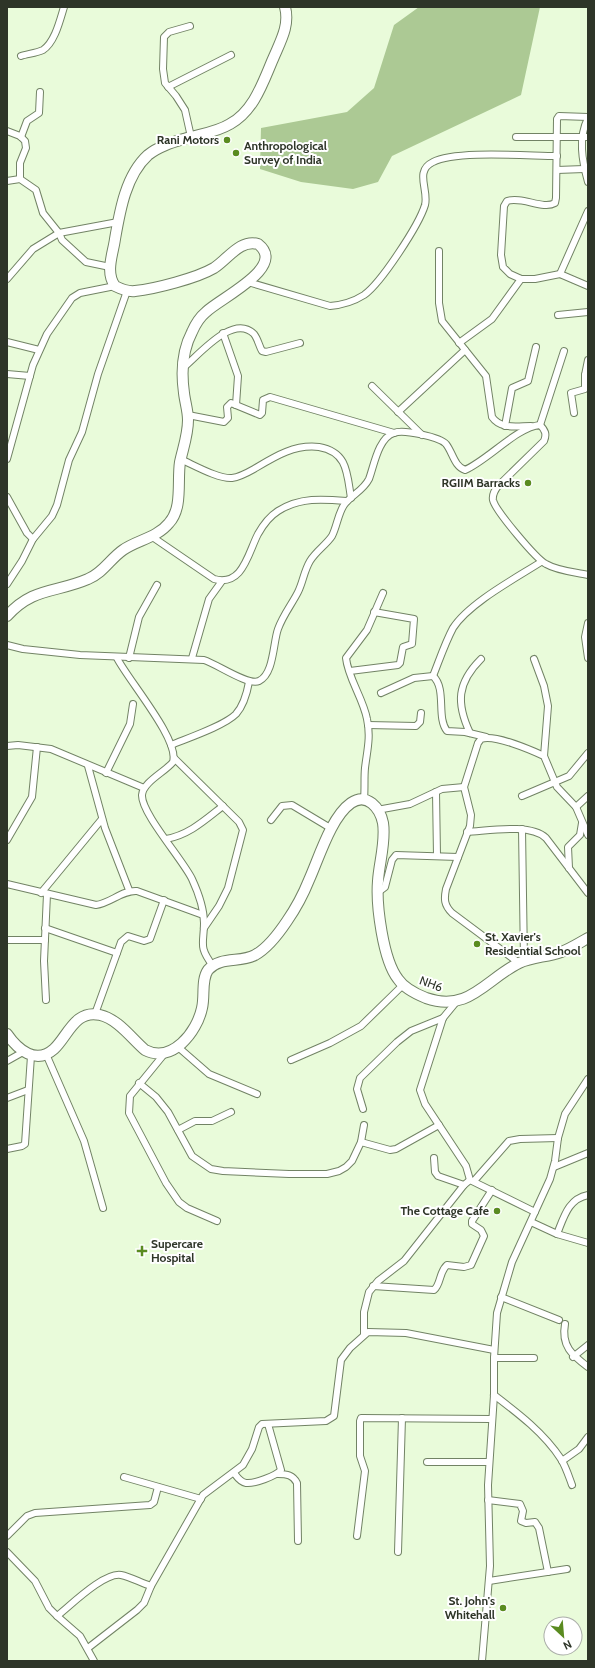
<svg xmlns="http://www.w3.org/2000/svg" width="595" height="1668" viewBox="0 0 595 1668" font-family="Cabin,sans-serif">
	<rect width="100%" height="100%" fill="#e9fbda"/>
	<!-- forest -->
	<path fill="#acc994" d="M419,7H540L521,95L392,156L378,182L353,189L301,182L260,169L261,128L347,112L374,88L394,25Z"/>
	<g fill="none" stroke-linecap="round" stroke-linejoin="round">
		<!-- minor casing -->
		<g stroke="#728365" stroke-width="8">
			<g id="minor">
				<path d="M190,26L169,32L164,37L163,69L165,83L176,96L185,110L191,137"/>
				<path d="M21,56C27,54 37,53 43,50C55,42 60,20 64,7"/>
				<path d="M168,87L231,55"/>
				<path d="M588,117L559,116L557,119L556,198L555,203C543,210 522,196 507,201L504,206L501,255L503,267L510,274L521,279H535L560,274L588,286"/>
				<path d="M588,118C578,138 582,160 588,182"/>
				<path d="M7,131L20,136L25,141L26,148L20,163V179"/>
				<path d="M21,137L27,121L39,113L40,92"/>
				<path d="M516,137H588"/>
				<path d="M557,170L584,169"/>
				<path d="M7,181L20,179L36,190L43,213L59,233L62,240L86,262L110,267"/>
				<path d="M439,251V303L442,321L486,376L492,417C501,430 518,426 531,426"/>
				<path d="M560,274L588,211"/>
				<path d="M7,279L33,249L59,233L118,222"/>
				<path d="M248,282L330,306C342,305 353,302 364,295C381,283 419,225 425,205C429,190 414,171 433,162C455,150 529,156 557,156"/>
				<path d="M558,315L588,312"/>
				<path d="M223,333L238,376L236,405"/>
				<path d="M7,342L39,350"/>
				<path d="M459,343L492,319L521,279"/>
				<path d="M183,368C199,355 233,313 254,334C258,339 259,346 262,351L266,352L300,343"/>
				<path d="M7,374L30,376"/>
				<path d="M587,377L585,375L588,360"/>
				<path d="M372,386L422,435"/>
				<path d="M398,412L465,350"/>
				<path d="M574,413L571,393L585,389V375"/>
				<path d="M188,415L224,422L228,418L227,407L231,403L260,415L262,413L263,400L270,397L394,433"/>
				<path d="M540,425L564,351"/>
				<path d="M505,426L512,388L528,381L536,347"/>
				<path d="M7,459L33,365L47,334L72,298L80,293L115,286"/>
				<path d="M180,459C194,465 218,479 232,478C240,477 247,473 254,469C274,457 294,444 319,447C348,452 347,474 351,498"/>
				<path d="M7,497L27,533L33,539"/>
				<path d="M151,536L214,579C243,587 248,553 258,534C263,525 270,516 278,511C300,497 323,499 347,501"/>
				<path d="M7,584L22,561L33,539L52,516L57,505L69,460L82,432L98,374L127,291"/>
				<path d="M588,623L585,637L588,658"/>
				<path d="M7,645L23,649L80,655L204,660C217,664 248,686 259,681C274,674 273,643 278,629C283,615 292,604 298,592C303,582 304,571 310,561C316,551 326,545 332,536C337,526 338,514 344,505C351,495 363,491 369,479C374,466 378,438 394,433C403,429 440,437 446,444C453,453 454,466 465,470C488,460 517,427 540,425C545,430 547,434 544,441L498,486C495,490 492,494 493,500C495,510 536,559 546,564C558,571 575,572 588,575"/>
				<path d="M117,658C128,680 180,740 173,762C165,772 143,782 142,795C141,813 183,860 192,879C198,892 204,908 204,923C204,944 198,946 213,966"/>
				<path d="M129,658L139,617L157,585"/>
				<path d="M192,658L209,599L222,581"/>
				<path d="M534,659L544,686L548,706L544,756"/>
				<path d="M350,671L398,665L400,663L403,647L412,644L414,619L374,612"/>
				<path d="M433,676C439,661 445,643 453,628C469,603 516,578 541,562"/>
				<path d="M381,693L414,678L433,676C447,689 436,717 447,731L465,732L486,737"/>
				<path d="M368,725L416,726L420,722L421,713"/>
				<path d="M470,733C456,703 457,683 481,659"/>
				<path d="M171,745C188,738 224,726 236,714C244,705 247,693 249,682"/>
				<path d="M7,746L18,745L51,749L144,788"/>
				<path d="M174,758L239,822L243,830L228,888L219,906L204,928"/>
				<path d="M88,766L105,828L129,890"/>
				<path d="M106,773L130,724L133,704"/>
				<path d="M436,792L437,856"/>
				<path d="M522,796L569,776L588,753"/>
				<path d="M364,799C365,788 364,778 365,768C367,751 371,737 367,719C363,698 348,678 346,658L367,630L383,593"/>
				<path d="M576,807L588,796"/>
				<path d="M377,810L410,804L442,789L464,787"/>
				<path d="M271,820L282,806L292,805L332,829"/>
				<path d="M522,829L524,961"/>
				<path d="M467,832C488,831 530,823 546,838L588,893"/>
				<path d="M166,839C189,835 205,820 223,806"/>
				<path d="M7,840L32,797L37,747"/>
				<path d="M569,868L568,847L580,835L582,823"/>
				<path d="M7,884L96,905C111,903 122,890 137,891L203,915"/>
				<path d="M41,893L102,819"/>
				<path d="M377,893L385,887L392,860L396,855L458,857"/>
				<path d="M45,928L117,953"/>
				<path d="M7,940H45"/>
				<path d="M519,963L452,913C444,905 444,899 446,889L470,826L471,815L464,787L478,743L481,739C494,734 531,750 544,756L557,787L576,807L588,835"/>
				<path d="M46,1000L44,961L47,894"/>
				<path d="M457,1001L443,1018L420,1090L425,1104L466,1166L470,1180"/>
				<path d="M95,1014L121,942L128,936L144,941L150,939L164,900"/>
				<path d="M178,1047L209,1074L257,1094"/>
				<path d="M165,1053L130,1096L129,1113L166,1183L179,1202L187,1208L217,1221"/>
				<path d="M46,1054L84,1141L103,1208"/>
				<path d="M291,1060L330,1043L361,1026L403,985"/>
				<path d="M7,1061L23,1052"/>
				<path d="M139,1083L156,1097L168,1112L192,1156L211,1169L223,1171L289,1174H327L339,1171L346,1167L352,1161L361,1142L364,1125"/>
				<path d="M7,1098L28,1090"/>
				<path d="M363,1109L357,1089L360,1078L397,1042L411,1031L443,1018"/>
				<path d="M178,1130L195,1121H212L231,1112"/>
				<path d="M361,1142L390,1150L396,1149L439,1125"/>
				<path d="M7,1149L22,1146L25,1144L31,1056"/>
				<path d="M434,1158L435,1172L438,1176L464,1185"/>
				<path d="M554,1167L588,1153"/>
				<path d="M474,1181L509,1141L520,1139L558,1138"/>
				<path d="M531,1222L557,1234L588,1243"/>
				<path d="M557,1234C564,1217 568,1199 588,1195"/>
				<path d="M373,1286L434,1290C441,1284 439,1272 447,1265L464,1267L471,1265L484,1236L481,1230L472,1224V1221L492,1190"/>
				<path d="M501,1297L559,1320"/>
				<path d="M565,1324C561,1346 572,1355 588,1367"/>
				<path d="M364,1334V1312L369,1292L378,1281L404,1261L464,1185L470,1180L535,1212"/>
				<path d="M573,1357L588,1345"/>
				<path d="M494,1358H534"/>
				<path d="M494,1395C519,1414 544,1433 561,1459C566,1467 569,1477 572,1485"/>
				<path d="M562,1461L579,1449L588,1437"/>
				<path d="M427,1462H489"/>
				<path d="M234,1473C237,1477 240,1482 246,1483C254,1484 276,1476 281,1470L268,1424"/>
				<path d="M278,1474C287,1474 293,1475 297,1483L298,1541"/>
				<path d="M124,1477L201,1499"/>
				<path d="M488,1500L520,1504L523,1511L521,1521L526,1523L535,1522L539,1528L548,1572"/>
				<path d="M7,1536L27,1516L35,1513L150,1505L154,1502L158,1487"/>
				<path d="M357,1536L365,1471L360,1456V1421L361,1418L491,1419"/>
				<path d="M7,1552L35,1581L49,1608L57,1616L80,1636L94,1661"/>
				<path d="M398,1552L402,1418"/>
				<path d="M489,1581L567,1569"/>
				<path d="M57,1616C70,1606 104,1572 121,1575C131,1577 141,1583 151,1586"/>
				<path d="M88,1648L137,1610L144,1603L151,1586L203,1495L243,1465L252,1449L259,1427L262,1424L326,1421L334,1416L341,1360L350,1348L368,1332L406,1333L494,1350"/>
				<path d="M482,1661L490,1566L488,1485L494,1395V1358L497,1313L512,1262L550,1179L555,1161L558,1138L565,1114L588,1079"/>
			</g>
		</g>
		<!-- trunk casing -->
		<g stroke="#728365" stroke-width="12">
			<g id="trunk">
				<path d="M7,616C33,587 56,593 88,579C103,573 110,559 123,550C137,540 157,538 169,523C183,508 177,481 180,462C183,448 188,435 188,420C188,411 185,402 184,393C181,372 182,351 192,332C195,325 200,317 206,312C220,298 288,267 258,244C240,239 228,259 214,268C197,278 155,289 135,291C128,292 121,289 115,286C105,272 113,254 115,239C120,210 126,175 148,155C159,146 174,142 187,138C201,134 217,132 230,124C254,111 263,82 273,59C280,42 290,26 285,7"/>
				<path d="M7,1034C18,1050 36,1065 54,1049C68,1036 75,1009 100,1015C118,1019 132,1039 145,1050C172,1064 197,1032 202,1008C205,996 201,980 208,970C220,956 241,963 255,955C268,948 279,933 287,921C296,908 303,895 309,880C319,858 331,817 351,803C367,792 380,808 383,823C386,842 379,863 378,881C376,905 383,960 398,979C404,988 416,994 426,998C469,1013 486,979 519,963C532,957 547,957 561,952C570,949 579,943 588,938"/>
			</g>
		</g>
		<!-- minor -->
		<use href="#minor" stroke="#fff" stroke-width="6"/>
		<!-- trunk -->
		<use href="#trunk" stroke="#fff" stroke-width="10"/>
	</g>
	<!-- markers -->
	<g fill="#5a8b20" stroke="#fff" stroke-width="1.5">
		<circle cx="227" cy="140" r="4"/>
		<circle cx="236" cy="153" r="4"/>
		<circle cx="528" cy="483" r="4"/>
		<circle cx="477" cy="944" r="4"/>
		<circle cx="497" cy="1211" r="4"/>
		<path d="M140 1245h4v4h4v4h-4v4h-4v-4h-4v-4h4z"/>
		<circle cx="503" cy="1608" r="4"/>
	</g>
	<g text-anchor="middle" stroke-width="4" stroke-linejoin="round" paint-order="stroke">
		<!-- poi labels -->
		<g font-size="12" font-weight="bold" fill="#2e3528" stroke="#fff" text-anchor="end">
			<text x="219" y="144">Rani Motors</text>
			<text x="244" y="150" text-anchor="start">Anthropological<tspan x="244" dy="14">Survey of India</tspan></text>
			<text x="520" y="487">RGIIM Barracks</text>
			<text x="485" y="941" text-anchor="start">St. Xavier's<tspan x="485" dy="14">Residential School</tspan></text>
			<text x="489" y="1215">The Cottage Cafe</text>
			<text x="151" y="1248" text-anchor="start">Supercare<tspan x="151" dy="14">Hospital</tspan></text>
			<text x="495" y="1605">St. John's<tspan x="495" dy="14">Whitehall</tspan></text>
		</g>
		<!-- street labels -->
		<g font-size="12" fill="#2e3528" stroke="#fff">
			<text transform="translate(431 984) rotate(20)" y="4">NH6</text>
		</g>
	</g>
	<!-- border -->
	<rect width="595" height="1668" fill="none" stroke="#2e3528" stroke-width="16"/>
	<!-- north arrow -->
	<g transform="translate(563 1636) rotate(154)"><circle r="19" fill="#ffffff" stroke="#abaea9"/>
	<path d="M0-3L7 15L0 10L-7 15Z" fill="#5a8b20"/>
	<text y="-6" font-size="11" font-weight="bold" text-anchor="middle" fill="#2e3528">N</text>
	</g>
</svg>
